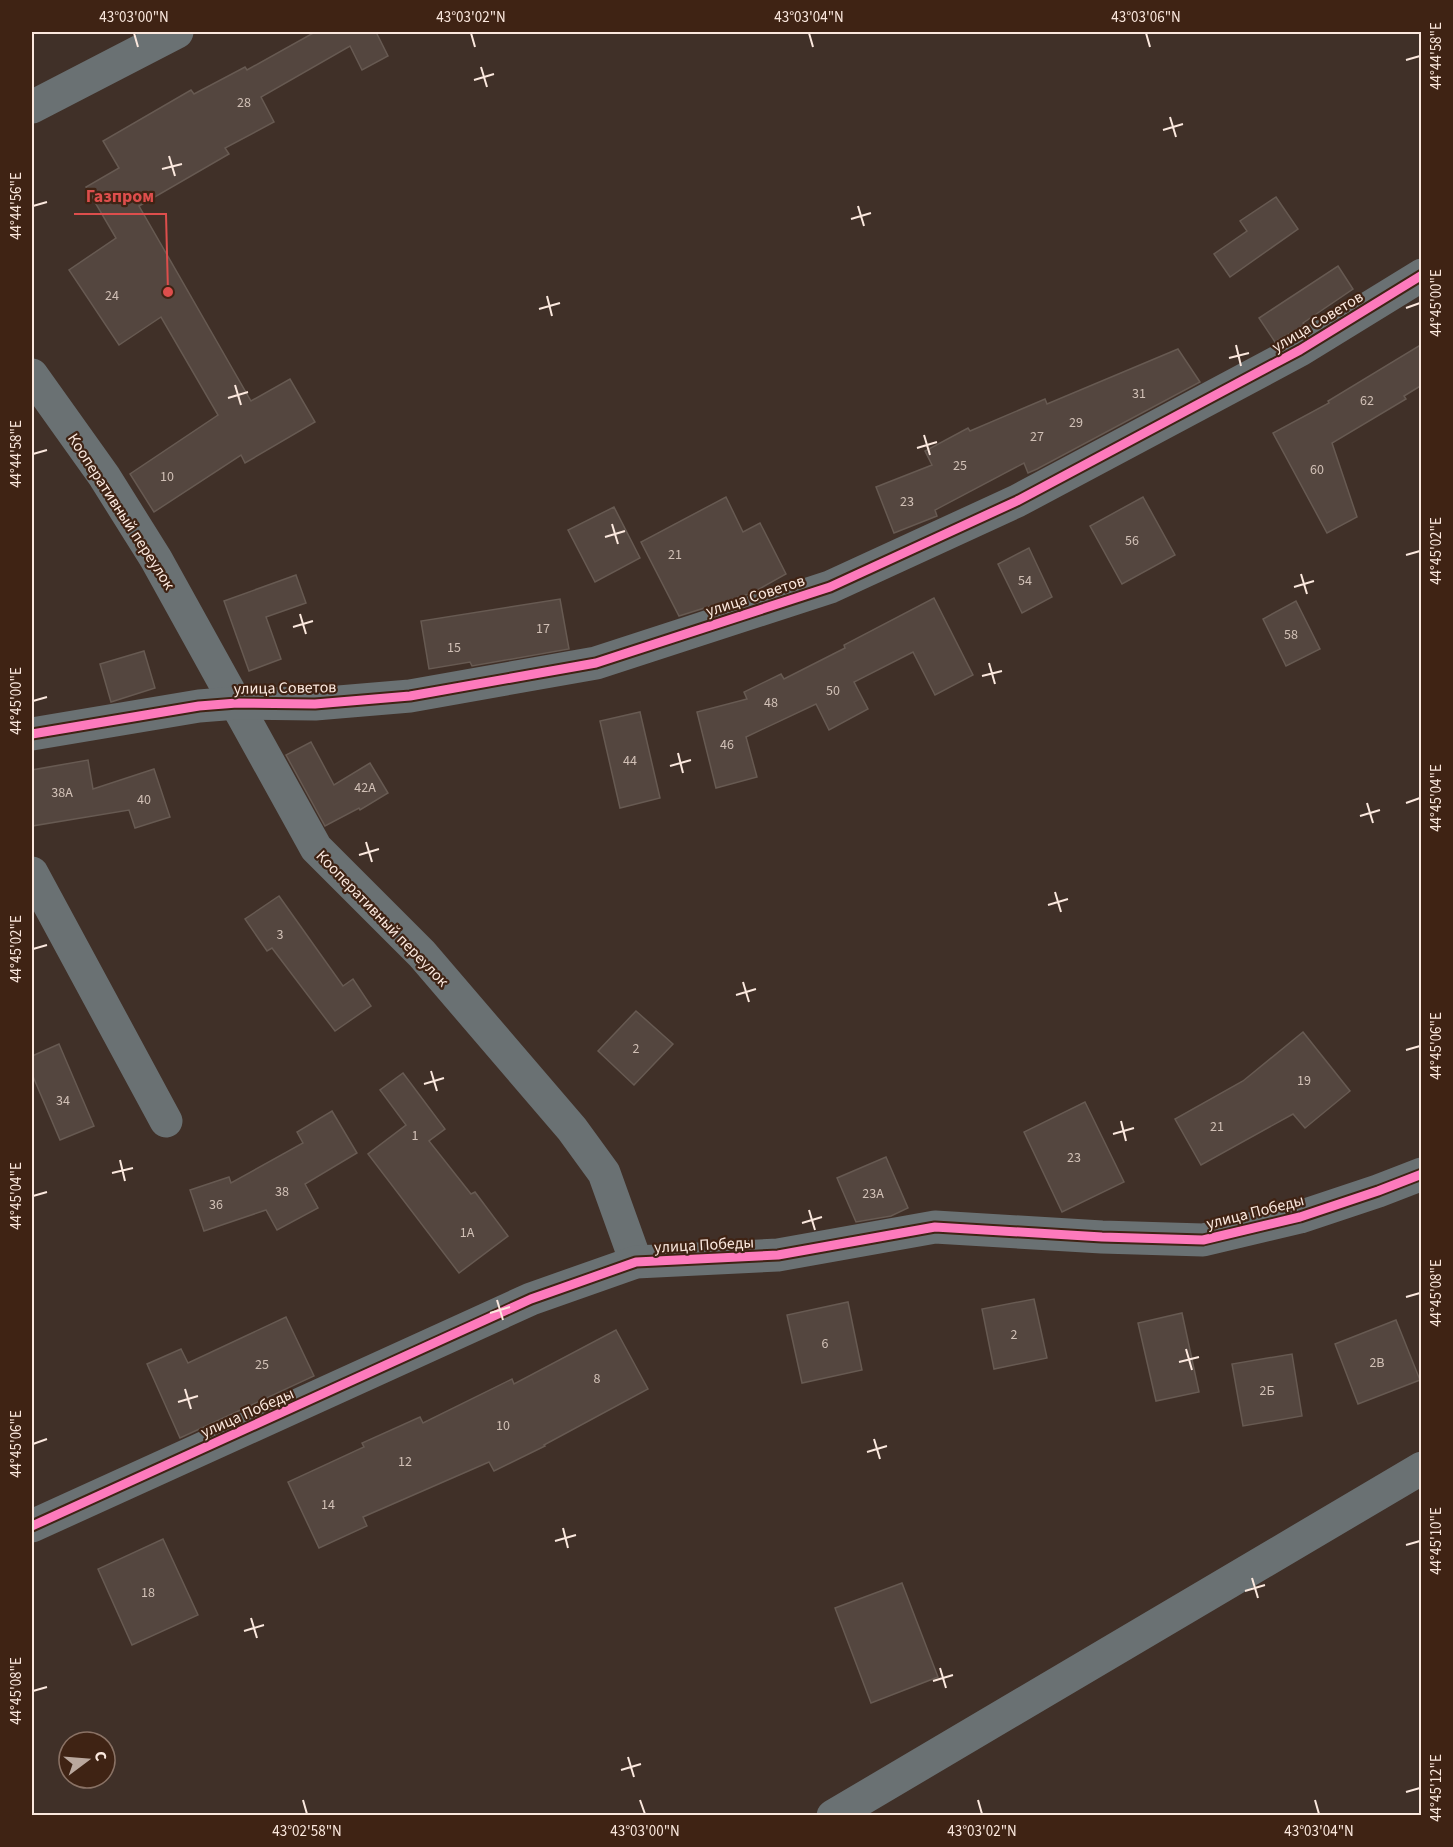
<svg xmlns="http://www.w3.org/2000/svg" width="1453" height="1847" viewBox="0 0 1453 1847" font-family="'Source Sans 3',sans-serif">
	<rect width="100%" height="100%" fill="#403028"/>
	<!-- building -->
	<g fill="#54463f" stroke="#675a52" stroke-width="1.5">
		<path d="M315,32H376L388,56L362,70L350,46L261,97L274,122L225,148L229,154L139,206L251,401L290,379L315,422L245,463L241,455L154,512L130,474L218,415L161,317L119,345L69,270L116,238L86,187L119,168L103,141L191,90L194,94L245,67L247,70Z"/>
		<path d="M1276,197L1298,229L1230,277L1214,254L1247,231L1240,221Z"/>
		<path d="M1338,266L1353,289L1303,323L1305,325L1275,342L1259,318Z"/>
		<path d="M1422,344V385L1404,396L1406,399L1332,443L1357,517L1327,533L1273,433L1329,403L1328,401Z"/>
		<path d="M1178,349L1200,382L1037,469L1028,473L1024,463L935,510L937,516L894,533L876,487L932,465L925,451L968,428L970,431L1045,399L1047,404Z"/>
		<path d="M726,497L743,532L760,523L786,574L752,593L679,616L641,542Z"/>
		<path d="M1143,497L1175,555L1122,584L1090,526Z"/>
		<path d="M614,507L640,558L595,582L568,530Z"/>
		<path d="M1029,548L1052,597L1022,613L998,564Z"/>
		<path d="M296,575L306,603L266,617L281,659L249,671L224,601Z"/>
		<path d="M934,598L973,675L935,695L913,652L854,682L868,709L829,730L816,704L746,737L757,777L716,788L697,712L747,699L744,692L781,674L784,679L845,648L844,645Z"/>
		<path d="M560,599L569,649L472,666L470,662L429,669L421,621Z"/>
		<path d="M1296,601L1320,649L1286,666L1263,619Z"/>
		<path d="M144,651L155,688L111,702L100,664Z"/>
		<path d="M640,712L660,798L620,808L600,721Z"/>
		<path d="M311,742L334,785L370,763L388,793L360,810L359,808L325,826L286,755Z"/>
		<path d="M88,760L93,789L154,769L170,817L135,828L129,810L32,826V770Z"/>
		<path d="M279,896L343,986L353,979L371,1006L335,1031L272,948L267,951L245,919Z"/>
		<path d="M636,1011L673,1044L634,1085L598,1051Z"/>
		<path d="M1303,1032L1350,1091L1305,1128L1293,1114L1201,1165L1175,1119L1243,1081Z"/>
		<path d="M59,1044L94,1126L60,1140L32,1074V1056Z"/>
		<path d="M403,1073L445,1129L429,1141L471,1194L475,1192L508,1236L459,1273L368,1154L406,1125L380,1090Z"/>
		<path d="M1085,1102L1124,1182L1062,1212L1024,1132Z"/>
		<path d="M332,1111L357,1153L305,1184L318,1208L277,1230L266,1210L204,1231L190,1190L229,1177L231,1183L303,1143L297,1132Z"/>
		<path d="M886,1157L908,1208L891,1216L856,1222L837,1178Z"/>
		<path d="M1034,1299L1047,1358L994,1369L982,1309Z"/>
		<path d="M848,1302L862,1370L802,1383L787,1315Z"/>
		<path d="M1182,1313L1199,1392L1156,1401L1138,1323Z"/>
		<path d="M286,1317L314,1376L180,1438L147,1364L181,1349L188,1363Z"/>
		<path d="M1396,1320L1420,1380L1358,1404L1335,1344Z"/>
		<path d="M616,1330L648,1389L544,1445L545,1446L494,1471L489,1462L363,1517L367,1526L319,1548L288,1482L364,1447L362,1443L420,1417L423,1423L512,1379L514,1384Z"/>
		<path d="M1292,1354L1302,1416L1243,1426L1232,1364Z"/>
		<path d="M163,1539L198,1615L132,1645L98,1569Z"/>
		<path d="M902,1583L938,1677L871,1703L835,1608Z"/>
	</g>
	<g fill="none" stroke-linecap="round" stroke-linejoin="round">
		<!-- minor -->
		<g stroke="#6a7173" stroke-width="33">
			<path d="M32,107L177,32"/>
			<path d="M32,375L104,476L156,559L316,848L422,954L572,1129L604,1173L636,1262"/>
			<path d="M32,734L199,706L237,703L315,704L410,696L596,663L830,587L1017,501L1300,350L1422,275"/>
			<path d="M32,873L166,1121"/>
			<path d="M32,1526L531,1299L636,1262L778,1255L935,1227L1102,1237L1203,1240L1300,1217L1378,1191L1422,1174"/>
			<path d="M833,1816L1422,1468"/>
		</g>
		<!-- cycleway casing -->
		<g stroke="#3f2314" stroke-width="13">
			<g id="cycleway">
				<path d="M32,734L199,706L237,703L315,704L410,696L596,663L830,587L1017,501L1300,350L1422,275"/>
				<path d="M32,1526L531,1299L636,1262L778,1255L935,1227L1102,1237L1203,1240L1300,1217L1378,1191L1422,1174"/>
			</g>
		</g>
		<!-- cycleway -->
		<use href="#cycleway" stroke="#fd7abc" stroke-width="9"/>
	</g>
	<!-- ticks -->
	<path fill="none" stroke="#fbe8de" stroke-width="2" d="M134,33L138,47M471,33L475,47M809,33L813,47M1146,33L1150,47M1406,60L1420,56M481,67L487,87M474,80L494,74M1170,117L1176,137M1163,130L1183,124M169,156L175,176M162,169L182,164M33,206L47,202M858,206L864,226M851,219L871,213M547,296L552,316M1406,308L1420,303M539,309L560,303M1236,345L1241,366M1229,358L1249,353M235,385L241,405M228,398L248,392M924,435L930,455M917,448L937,442M33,454L47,450M612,524L618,544M605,537L625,531M1406,555L1420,551M1301,574L1307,594M1294,587L1314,581M300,614L306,634M293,627L313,621M989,663L995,684M982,676L1002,671M33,701L47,697M678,753L683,773M670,766L691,760M1367,803L1373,823M1406,803L1420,798M1360,816L1380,810M366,842L372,862M359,855L379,849M1055,892L1061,912M1048,905L1068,899M33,949L47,945M743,982L749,1002M736,995L756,989M1406,1050L1420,1046M431,1071L437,1091M424,1084L444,1078M1121,1121L1126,1141M1113,1134L1134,1128M120,1160L125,1181M112,1173L133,1168M33,1196L47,1192M809,1210L815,1230M802,1223L822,1217M1406,1297L1420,1293M497,1300L503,1320M490,1313L510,1307M1186,1349L1192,1370M1179,1362L1199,1357M185,1389L191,1409M178,1402L198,1396M874,1439L880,1459M33,1444L47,1439M867,1452L887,1446M563,1528L568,1548M555,1541L576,1535M1406,1545L1420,1541M1252,1578L1258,1598M1245,1591L1265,1585M251,1618L257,1638M244,1631L264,1625M940,1668L946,1688M933,1681L953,1675M33,1691L47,1687M628,1757L634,1777M621,1770L641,1764M1406,1792L1420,1788M303,1800L307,1814M640,1800L645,1814M978,1800L982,1814M1315,1800L1319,1814"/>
	<g text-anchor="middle" stroke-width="4.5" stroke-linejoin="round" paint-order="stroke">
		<!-- number labels -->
		<g font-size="14" fill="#d1c0b6">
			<text x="244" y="107">28</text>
			<text x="112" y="300">24</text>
			<text x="1139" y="398">31</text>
			<text x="1367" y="405">62</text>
			<text x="1076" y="427">29</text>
			<text x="1037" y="441">27</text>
			<text x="960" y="470">25</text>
			<text x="1317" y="474">60</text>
			<text x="167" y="481">10</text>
			<text x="907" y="506">23</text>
			<text x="1132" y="545">56</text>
			<text x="675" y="559">21</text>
			<text x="1025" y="585">54</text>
			<text x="543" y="633">17</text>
			<text x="1291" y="639">58</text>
			<text x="454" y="652">15</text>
			<text x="833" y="695">50</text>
			<text x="771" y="707">48</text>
			<text x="727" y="749">46</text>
			<text x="630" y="765">44</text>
			<text x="365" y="792">42А</text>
			<text x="62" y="797">38А</text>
			<text x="144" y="804">40</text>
			<text x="280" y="939">3</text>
			<text x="636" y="1053">2</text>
			<text x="1304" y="1085">19</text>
			<text x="63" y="1105">34</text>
			<text x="1217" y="1131">21</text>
			<text x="415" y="1140">1</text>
			<text x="1074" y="1162">23</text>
			<text x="282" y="1196">38</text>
			<text x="873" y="1198">23А</text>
			<text x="216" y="1209">36</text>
			<text x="467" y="1237">1А</text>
			<text x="1014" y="1339">2</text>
			<text x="825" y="1348">6</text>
			<text x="1377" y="1367">2В</text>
			<text x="262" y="1369">25</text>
			<text x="597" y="1383">8</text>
			<text x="1267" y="1395">2Б</text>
			<text x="503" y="1430">10</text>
			<text x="405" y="1466">12</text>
			<text x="328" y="1509">14</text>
			<text x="148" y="1597">18</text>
		</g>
		<!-- street labels -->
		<g font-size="16" fill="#fbe8de" stroke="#3f2314">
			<text transform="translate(1317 321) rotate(-31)" y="6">улица Советов</text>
			<text transform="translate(122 511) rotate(57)" y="6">Кооперативный переулок</text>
			<text transform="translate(755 595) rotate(-18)" y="6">улица Советов</text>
			<text transform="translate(285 687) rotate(-1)" y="6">улица Советов</text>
			<text transform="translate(383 918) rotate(46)" y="6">Кооперативный переулок</text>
			<text transform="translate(1255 1211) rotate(-14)" y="6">улица Победы</text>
			<text transform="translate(704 1244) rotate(-3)" y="6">улица Победы</text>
			<text transform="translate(247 1412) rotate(-24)" y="6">улица Победы</text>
		</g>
	</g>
	<!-- callouts -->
	<path fill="none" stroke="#dd4e4c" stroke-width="2" d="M168 292L166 214H74"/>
	<circle fill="#dd4e4c" stroke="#3f2314" stroke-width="2" cx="168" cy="292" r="6"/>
	<g font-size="18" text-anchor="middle" font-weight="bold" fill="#dd4e4c" stroke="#3f2314" stroke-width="4.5" stroke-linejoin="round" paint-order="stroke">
		<text x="120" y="202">Газпром</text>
	</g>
	<!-- border -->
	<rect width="1453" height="1847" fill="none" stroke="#3f2314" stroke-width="66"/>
	<!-- north arrow -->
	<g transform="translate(87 1760) rotate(74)"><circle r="28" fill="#3f2314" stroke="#8a7265" stroke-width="1.5"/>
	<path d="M0-4.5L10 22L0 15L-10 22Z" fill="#baa89e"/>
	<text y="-9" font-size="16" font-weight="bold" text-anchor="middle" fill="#fbe8de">С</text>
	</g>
	<rect x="33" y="33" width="1387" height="1781" fill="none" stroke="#fbe8de" stroke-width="2"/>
	<g font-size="15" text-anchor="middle" fill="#fbe8de">
		<text x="134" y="22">43°03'00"N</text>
		<text x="471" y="22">43°03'02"N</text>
		<text x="809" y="22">43°03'04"N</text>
		<text x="1146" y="22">43°03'06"N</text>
		<text transform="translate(1436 56) rotate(-90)" y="5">44°44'58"E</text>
		<text transform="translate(16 206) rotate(-90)" y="5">44°44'56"E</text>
		<text transform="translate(1436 303) rotate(-90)" y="5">44°45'00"E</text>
		<text transform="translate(16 454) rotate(-90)" y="5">44°44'58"E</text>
		<text transform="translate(1436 551) rotate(-90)" y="5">44°45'02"E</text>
		<text transform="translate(16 701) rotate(-90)" y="5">44°45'00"E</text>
		<text transform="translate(1436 798) rotate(-90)" y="5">44°45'04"E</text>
		<text transform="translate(16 949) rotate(-90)" y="5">44°45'02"E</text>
		<text transform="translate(1436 1046) rotate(-90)" y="5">44°45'06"E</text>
		<text transform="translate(16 1196) rotate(-90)" y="5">44°45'04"E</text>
		<text transform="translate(1436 1293) rotate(-90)" y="5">44°45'08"E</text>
		<text transform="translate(16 1444) rotate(-90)" y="5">44°45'06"E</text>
		<text transform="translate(1436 1541) rotate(-90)" y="5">44°45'10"E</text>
		<text transform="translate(16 1691) rotate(-90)" y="5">44°45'08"E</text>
		<text transform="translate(1436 1788) rotate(-90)" y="5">44°45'12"E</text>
		<text x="307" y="1836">43°02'58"N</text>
		<text x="645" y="1836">43°03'00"N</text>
		<text x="982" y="1836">43°03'02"N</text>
		<text x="1319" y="1836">43°03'04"N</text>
	</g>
</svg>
